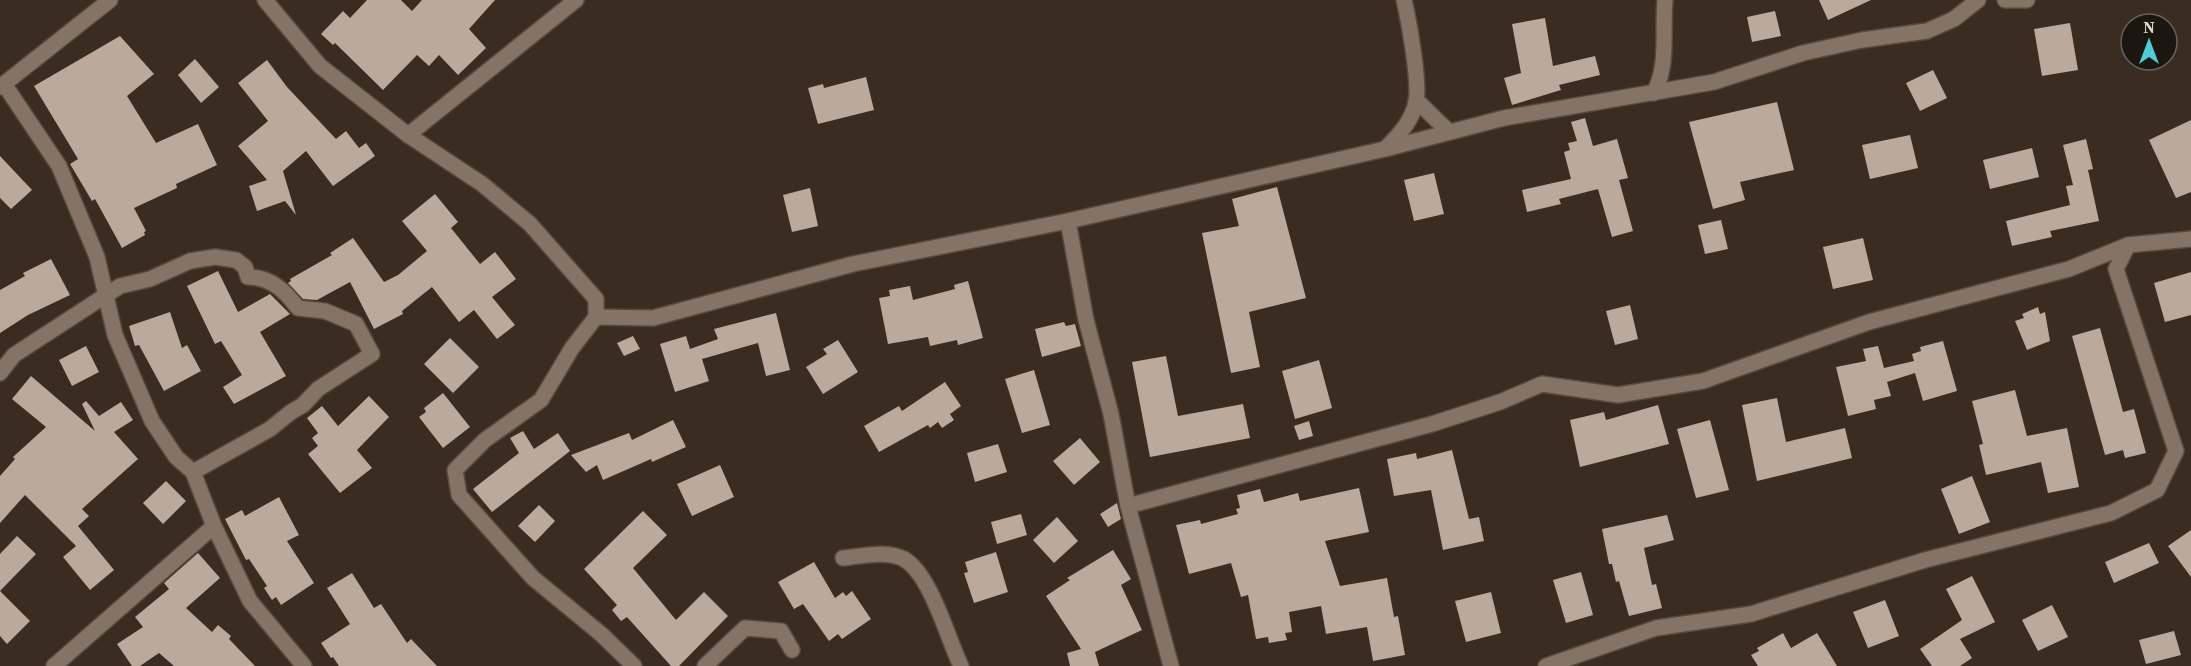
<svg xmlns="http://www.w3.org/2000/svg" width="2191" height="666" viewBox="0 0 2191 666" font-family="'Source Serif 4',serif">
	<rect width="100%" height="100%" fill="#3a2c20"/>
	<!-- building -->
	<g fill="#bba99b">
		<path d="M367,0H401L412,11L422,0H495L469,29L486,48L458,75L439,55L429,66L417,55L383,90L335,43L333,45L321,34L343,11L350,18Z"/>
		<path d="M1819,0H1871L1828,20Z"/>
		<path d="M1775,11L1781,36L1752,42L1747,17Z"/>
		<path d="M1545,18L1553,66L1595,56L1600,75L1559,85L1561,90L1512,105L1504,78L1521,73L1512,24Z"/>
		<path d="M2070,23L2078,70L2042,76L2034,29Z"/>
		<path d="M120,36L154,74L127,96L156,143L198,124L217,165L176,184L177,188L134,208L146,231L144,232L145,235L122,248L95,199L92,201L70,164L78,159L34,86Z"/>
		<path d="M195,59L219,87L201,103L178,75Z"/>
		<path d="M267,60L287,87L336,139L346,131L359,148L366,143L375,156L333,186L306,151L283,171L296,215L285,201L257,211L249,186L267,180L238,146L268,121L238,83Z"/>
		<path d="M1933,70L1947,98L1920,111L1906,83Z"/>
		<path d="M866,77L874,110L818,124L808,88L823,84L824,88Z"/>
		<path d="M1777,102L1794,170L1740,182L1745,200L1713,209L1689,122Z"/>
		<path d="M1585,118L1593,146L1617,139L1628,178L1619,180L1633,231L1612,237L1598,189L1559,199L1561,204L1527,212L1522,190L1571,179L1564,152L1570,150L1568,143L1577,141L1571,122Z"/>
		<path d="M2191,120V192L2176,198L2149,140Z"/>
		<path d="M1910,135L1918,168L1870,179L1862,145Z"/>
		<path d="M2086,139L2093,169L2088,170L2099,221L2050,231L2052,237L2012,246L2006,221L2070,205L2066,186L2073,185L2063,145Z"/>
		<path d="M2032,148L2039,177L1990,189L1983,160Z"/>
		<path d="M0,156L32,190L11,209L0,198Z"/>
		<path d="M1434,173L1444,214L1414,221L1404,180Z"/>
		<path d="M1277,187L1306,298L1249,312L1260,367L1231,373L1202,233L1239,226L1232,199Z"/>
		<path d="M810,188L818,226L792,232L783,195Z"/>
		<path d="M435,194L458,222L451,228L480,264L495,252L516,279L492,297L515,325L497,339L474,310L459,322L432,287L402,311L403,314L374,329L350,282L317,300L303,299L288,283L291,281L290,279L332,255L330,253L353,238L384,282L398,275L427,251L402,221Z"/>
		<path d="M1721,220L1728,249L1705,254L1698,225Z"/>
		<path d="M1863,238L1873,280L1833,289L1823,247Z"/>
		<path d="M51,259L70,295L28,315L0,333V290L25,276L23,273Z"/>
		<path d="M218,271L238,312L270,294L290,314L260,332L286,376L234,404L223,387L242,375L221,341L215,344L187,286Z"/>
		<path d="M2191,272V315L2165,322L2154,283Z"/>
		<path d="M968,281L983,338L958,345L957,340L930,346L928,337L888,344L879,298L890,296L889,290L910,286L913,300L955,289L954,285Z"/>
		<path d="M1630,305L1638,339L1615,345L1606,311Z"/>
		<path d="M2038,307L2040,314L2045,312L2050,341L2027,350L2015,321L2024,318L2022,314Z"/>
		<path d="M170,312L182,348L187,345L201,371L164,391L139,345L135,346L129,326Z"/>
		<path d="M776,313L790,370L766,376L758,343L702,359L709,381L675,392L660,344L686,336L690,349L718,339L714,329Z"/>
		<path d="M1064,322L1066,326L1075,324L1081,346L1042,357L1035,329Z"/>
		<path d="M2100,328L2123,412L2134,409L2146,453L2125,458L2123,450L2105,455L2072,336Z"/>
		<path d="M633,336L640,349L624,356L617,343Z"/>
		<path d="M450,338L479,367L453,393L424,364Z"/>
		<path d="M838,340L858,372L823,394L806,367L827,354L823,349Z"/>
		<path d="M1943,341L1957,391L1923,401L1915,373L1887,382L1891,396L1874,400L1876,409L1848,416L1836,367L1866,361L1863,349L1878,346L1884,368L1914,361L1912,354L1921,351L1920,347Z"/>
		<path d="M86,346L99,372L72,386L59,360Z"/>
		<path d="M1166,356L1178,416L1243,404L1250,438L1150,457L1132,362Z"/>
		<path d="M1319,360L1332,408L1295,419L1282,371Z"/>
		<path d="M1034,370L1050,425L1022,433L1005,379Z"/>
		<path d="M31,376L95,431L82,404L86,401L99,416L121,402L133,420L114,432L138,459L82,509L89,516L78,526L114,570L90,590L63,557L76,546L25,495L0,523V476L15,459L13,457L46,427L12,399Z"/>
		<path d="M945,382L961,406L950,414L954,420L942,428L938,422L930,428L928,425L879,452L864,426L899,406L902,411Z"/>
		<path d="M2015,390L2027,436L2067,428L2079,487L2048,493L2041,462L1986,475L1979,445L1983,444L1972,401Z"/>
		<path d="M443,393L470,427L443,448L419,417L426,412L424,408Z"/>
		<path d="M369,396L389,417L357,450L372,468L340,493L308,454L318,446L312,438L318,433L307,418L322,406L338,426Z"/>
		<path d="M1777,398L1786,442L1845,428L1852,458L1757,481L1742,405Z"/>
		<path d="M1658,405L1669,444L1580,467L1570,420L1604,412L1606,420Z"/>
		<path d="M673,420L686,447L652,462L651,459L603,480L597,465L586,472L571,455L629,433L632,440Z"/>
		<path d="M1710,420L1729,490L1696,498L1677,429Z"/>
		<path d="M1309,421L1313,436L1299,440L1294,426Z"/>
		<path d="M523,431L534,449L558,433L570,451L492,512L473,489L519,453L510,438Z"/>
		<path d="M1080,438L1100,462L1074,485L1053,461Z"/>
		<path d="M998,444L1007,472L975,482L967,453Z"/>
		<path d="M1452,450L1469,519L1479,517L1484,541L1443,550L1431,490L1394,496L1387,459L1416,453L1417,459Z"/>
		<path d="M720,465L734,497L692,516L677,484Z"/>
		<path d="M1972,476L1990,522L1959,534L1941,489Z"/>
		<path d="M166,481L186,501L163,524L143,503Z"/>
		<path d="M1359,488L1369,532L1325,541L1340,586L1387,578L1394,617L1398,616L1405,655L1373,661L1367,627L1326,634L1321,606L1289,612L1292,632L1285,633L1287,640L1269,643L1268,637L1256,639L1248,595L1241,597L1231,563L1189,574L1176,525L1200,520L1201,524L1238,514L1236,509L1240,508L1237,495L1260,489L1264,502L1298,493L1300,501Z"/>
		<path d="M279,497L299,535L287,541L314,583L281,605L276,597L272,600L264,588L267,586L249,559L246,560L225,519L242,510L245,516Z"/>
		<path d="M1117,503L1121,519L1108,527L1100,514Z"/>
		<path d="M539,505L555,521L535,542L518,526Z"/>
		<path d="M643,511L667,535L633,568L676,620L704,592L728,616L679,666H671L627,617L621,621L612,610L617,605L584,569Z"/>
		<path d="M1021,514L1027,535L997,544L991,522Z"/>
		<path d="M1667,515L1674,540L1644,548L1652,585L1656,584L1662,608L1629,616L1619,581L1616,582L1612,564H1609L1602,529Z"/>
		<path d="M1057,517L1078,541L1054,563L1033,540Z"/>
		<path d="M2191,530V577L2168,546Z"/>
		<path d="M17,536L36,554L0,591L30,621L7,644L0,636V554Z"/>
		<path d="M2149,543L2159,563L2114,583L2105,562Z"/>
		<path d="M1113,550L1131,579L1121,585L1142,630L1095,652L1099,666H1070L1067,653L1081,649L1046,596L1070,580L1067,578Z"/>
		<path d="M996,552L1008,592L974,603L964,573L968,572L965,562Z"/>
		<path d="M198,553L220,578L186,608L212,632L218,625L231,636L229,639L255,666H174L159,653L140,666H132L117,644L143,627L135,617L169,589L164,583Z"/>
		<path d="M814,562L835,598L843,592L846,596L852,591L871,619L842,639L838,634L829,641L803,604L794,609L778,582Z"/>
		<path d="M1581,572L1593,615L1566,623L1553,580Z"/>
		<path d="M352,573L374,608L381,604L407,643L411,639L437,666H339L333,657L331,658L321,643L350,624L327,588Z"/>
		<path d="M1972,576L1995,622L1960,639L1972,658L1960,666H1932L1920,649L1962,620L1946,589Z"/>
		<path d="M1491,592L1501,633L1466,642L1455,601Z"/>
		<path d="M1885,600L1899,636L1868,648L1853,612Z"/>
		<path d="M2052,605L2068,637L2038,651L2022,620Z"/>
		<path d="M2174,631L2181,655L2146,664L2139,640Z"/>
		<path d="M1783,633L1791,648L1817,633L1837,666H1758L1751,655L1759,651L1757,648Z"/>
	</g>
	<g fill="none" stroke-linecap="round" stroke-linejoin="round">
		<!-- minor casing -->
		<g stroke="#564a3f" stroke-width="18">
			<g id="minor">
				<path d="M265,0L320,66L408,135L482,184L530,224L596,299V317L572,348L541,400L485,440L455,470L459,495L533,578L601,634L634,666"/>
				<path d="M2005,0H2027"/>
				<path d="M4,84L59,166L97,257L115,335L152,421L176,457L193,472L214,526L250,601L304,666"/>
				<path d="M0,87L110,0"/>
				<path d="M1654,93C1669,64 1662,32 1665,0"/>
				<path d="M1416,100L1448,131"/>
				<path d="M408,135L576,0"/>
				<path d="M1386,148C1399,135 1412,121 1416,102C1420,82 1409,22 1404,0"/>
				<path d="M1068,221L1086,320L1111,414L1128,506L1171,666"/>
				<path d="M596,317L653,318L853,264L1068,221L1385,149L1504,118L1714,82L1803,53L1862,40L1927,31L1954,19L1978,0"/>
				<path d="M0,373L14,355L120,286L150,279L190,261L215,257L236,260L245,267L248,277C271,277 285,291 298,308L325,311L356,324L372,354L318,389L303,405L291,412L270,429L193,472"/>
				<path d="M1128,506L1432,424L1500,402L1542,384L1618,395L1703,381L1869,322L2069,269L2128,245L2191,239"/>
				<path d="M843,558C862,556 887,550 904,559C931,575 947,637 961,666"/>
				<path d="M54,666L214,526"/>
				<path d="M705,666L745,628L781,631L792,650"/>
				<path d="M1546,666L1656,628L1751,614L1925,560L2111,513L2157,490L2176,451L2116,269L2128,245"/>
			</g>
		</g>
		<!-- minor -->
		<use href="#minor" stroke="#857466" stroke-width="15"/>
	</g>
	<!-- north arrow -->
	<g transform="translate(2149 42)"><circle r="28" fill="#1c1610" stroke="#6a625c" stroke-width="1.5"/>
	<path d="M0-4.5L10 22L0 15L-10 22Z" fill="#51ccd5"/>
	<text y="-9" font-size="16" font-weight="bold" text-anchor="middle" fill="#ded5cd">N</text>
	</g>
</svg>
